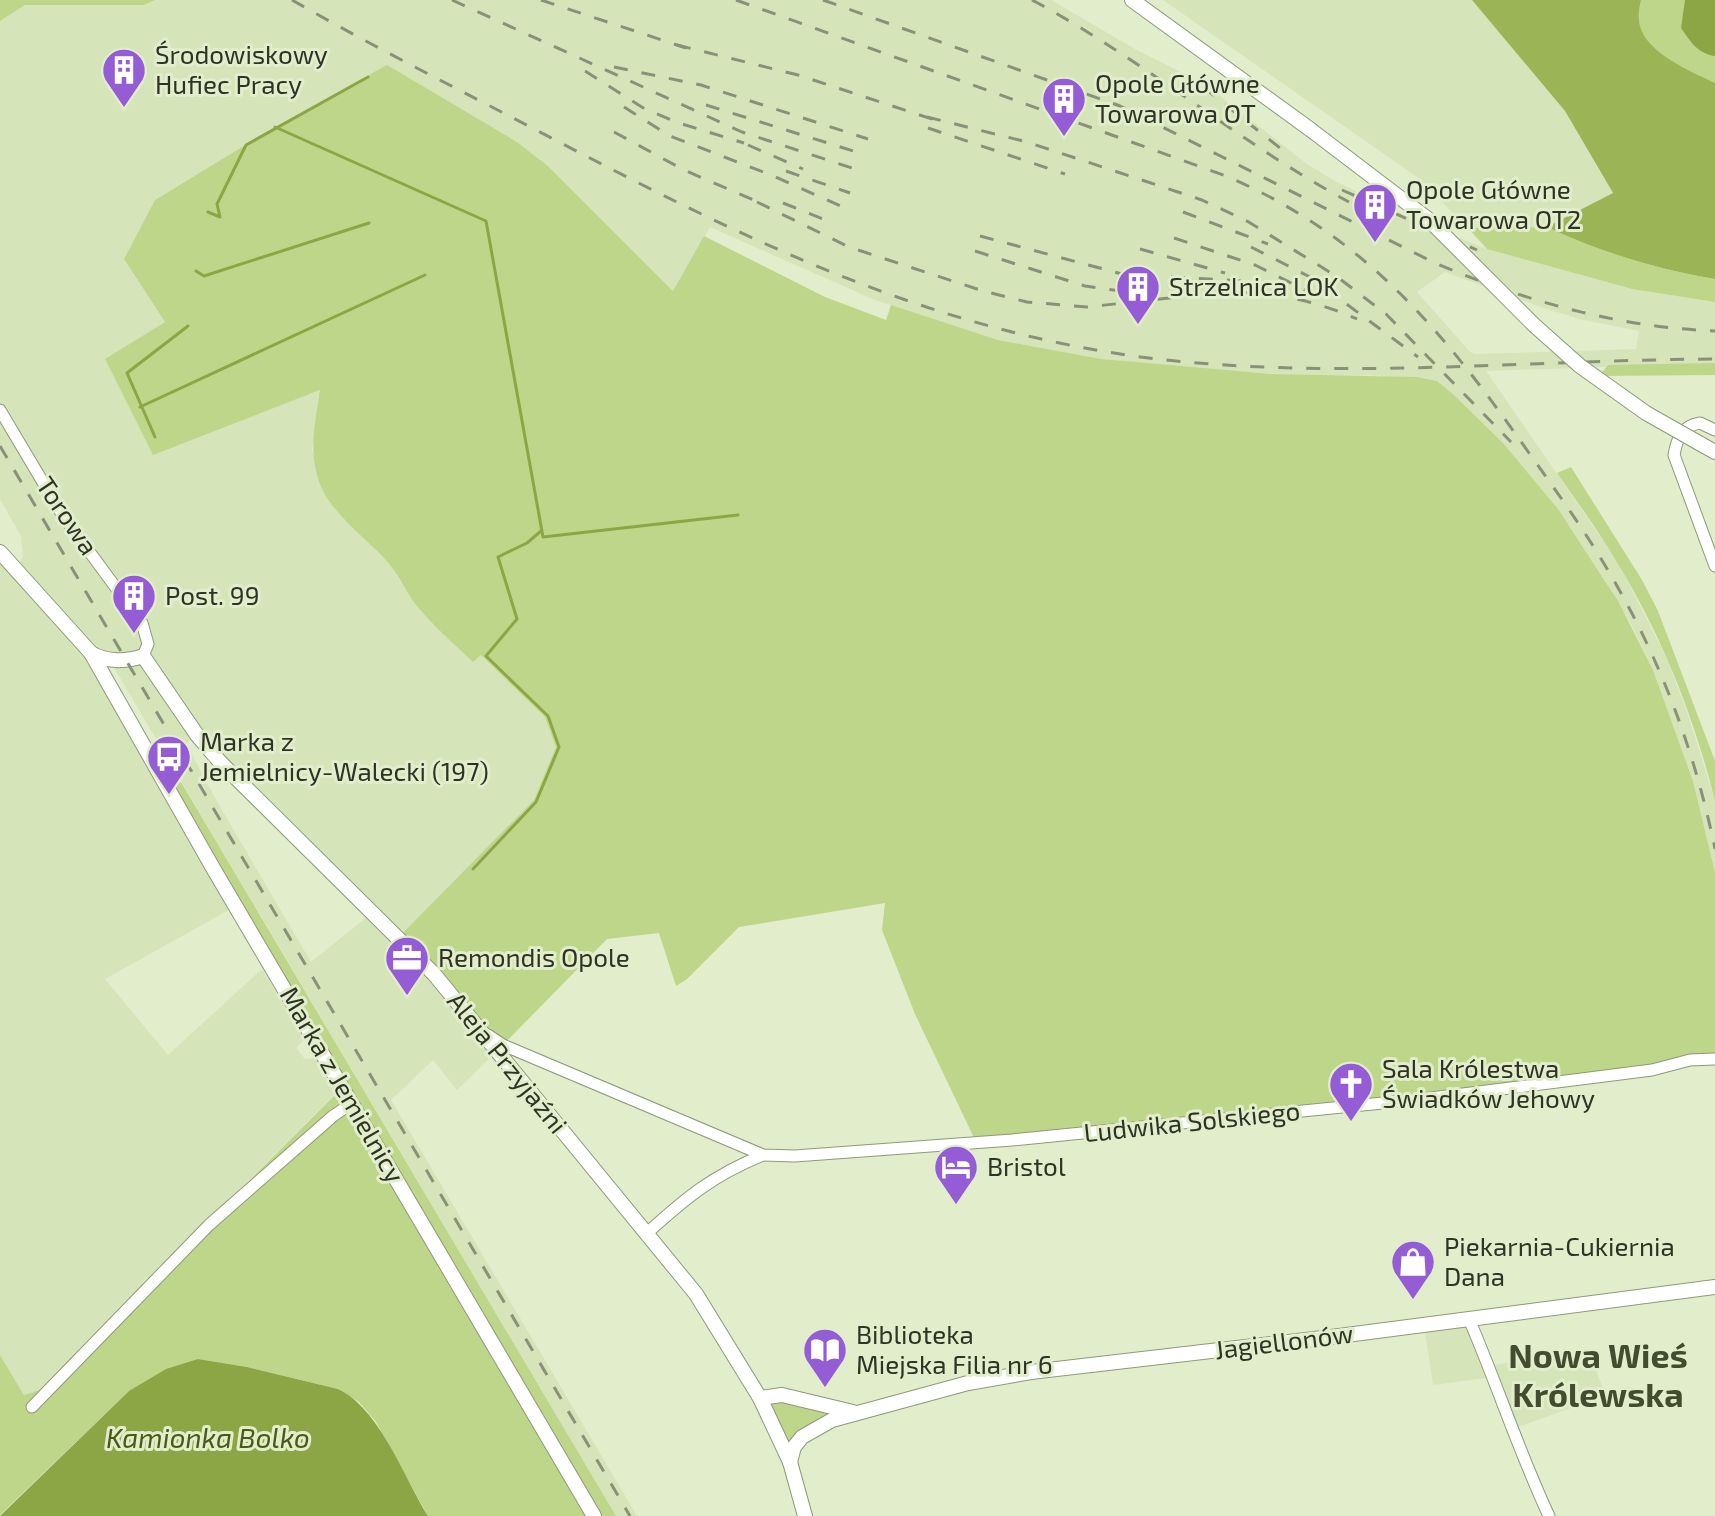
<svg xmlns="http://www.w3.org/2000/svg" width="1715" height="1516" viewBox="0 0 1715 1516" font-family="'Exo 2',sans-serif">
	<rect width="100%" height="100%" fill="#e2edcb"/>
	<!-- built -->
	<g fill="#d6e4ba" fill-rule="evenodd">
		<path d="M155,0H1051L1135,49L1205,84L1307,164L1333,180L1415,220L1487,249L1584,276L1632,289L1715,302V363L1486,371L1618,562L1667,659L1688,715L1715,801V872L1693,781L1653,670L1632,626L1603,577L1558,510L1503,443L1454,395L1437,381L1369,375L1316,376L1213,370L1101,359L998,340L875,300L710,227L673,291L548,166L517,142L387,66L275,127L155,200L124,259L165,322L105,359L153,454L321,390L312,450L326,494L337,509L391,566L411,598L473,661L481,654L545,717L556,747L534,800L516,819L497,1051L457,1090L433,1060L391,1100L637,1516H616L113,666L99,657L236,906L105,979L168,1055L262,969L304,1040L296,1048L305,1059L316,1058L335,1094L40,1390L25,1396L0,1355V552L16,568L23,557L21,536L0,499V21L25,5H144ZM1445,272L1544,308L1579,319L1639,331L1636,349L1475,354L1470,352L1417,292ZM196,736L372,913L311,962L215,798L186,743Z"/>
		<path d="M1163,0H1472L1565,111L1613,194L1547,227L1468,228L1417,177Z"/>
		<path d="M1469,1319L1489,1366L1517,1361H1547L1569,1354L1584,1353L1591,1359L1606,1395L1513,1429L1493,1377L1433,1385L1424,1325Z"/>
	</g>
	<!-- green -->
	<g fill="#bed689">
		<path d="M0,0H155L144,5H25L0,21Z"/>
		<path d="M1641,0H1715V83C1691,71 1640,51 1639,19C1638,13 1640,6 1641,0Z"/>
		<path d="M387,65L517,142L548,166L673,291L704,236L825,297L886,320L891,305L998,340L1101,359L1272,374L1416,377L1437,381L1454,395L1503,443L1558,509L1618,601L1653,670L1693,781L1715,872V1054L1652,1070L976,1142L915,1014L882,930L885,903L739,927L687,979L676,986L659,933L607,939L497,1051L398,938L534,800L556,747L545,717L481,655L473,662C452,642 431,624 413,601C405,589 399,576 390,565C367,537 326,512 317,475C309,446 316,419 320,390L153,455L105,359L165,322L124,259L155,200L275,127Z"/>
		<path d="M1547,227C1600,252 1657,269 1715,279V302L1632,289L1487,249L1468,228Z"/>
		<path d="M1715,363V375L1599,376L1608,365Z"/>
		<path d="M1571,467L1642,580L1658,611L1715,761V801C1695,719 1662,636 1618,564C1600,533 1578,503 1557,473Z"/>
		<path d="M181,782L616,1516H428L376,1422L359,1402L338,1389L247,1367L198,1359L129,1391L0,1515V1355L24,1395L40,1390L343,1087L168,790Z"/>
		<path d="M760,1398L856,1413L832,1420L792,1453Z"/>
	</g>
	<!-- forest -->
	<path fill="#9bb556" d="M1472,0H1641C1640,6 1638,13 1639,19C1640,51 1691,71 1715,83V279C1657,269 1600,252 1547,227L1613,193L1565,111Z"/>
	<!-- water -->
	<g fill="#8ca646">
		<path d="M1685,0H1715V56C1698,54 1690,41 1681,28Z"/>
		<path d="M198,1359L247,1367L338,1389C379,1408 404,1477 428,1516H0L129,1391L166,1369Z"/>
	</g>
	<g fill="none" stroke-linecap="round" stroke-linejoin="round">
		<!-- stream -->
		<g stroke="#8ca646" stroke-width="3">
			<path d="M275,127L486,221L543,537L738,515"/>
			<path d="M208,212L220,217L217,204L246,145L368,77"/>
			<path d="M196,271L204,276L369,223"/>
			<path d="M140,407L425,275"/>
			<path d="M155,437L127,373L188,326"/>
			<path d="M473,869L536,802L559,747L548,716L486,656L517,619L498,557L527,543L541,531"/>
		</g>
		<!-- minor casing -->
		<g stroke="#8f9979" stroke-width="13">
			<g id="minor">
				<path d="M0,410L63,516L142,623L148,644L143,656"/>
				<path d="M1715,430L1700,423C1682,426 1677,438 1674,455L1715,566"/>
				<path d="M488,1035L503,1045L763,1155L795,1156L1012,1140L1423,1099L1652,1070L1690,1060L1715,1059"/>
				<path d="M647,1233C687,1197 712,1176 763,1155"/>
				<path d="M1469,1319C1497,1384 1519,1452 1549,1516"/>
				<path d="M32,1407L209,1225L333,1116L352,1103"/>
			</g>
		</g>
		<!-- tertiary casing -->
		<g stroke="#8f9979" stroke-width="16">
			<g id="tertiary">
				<path d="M91,653C106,662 126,662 143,656L197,735L220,762L434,974L696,1294L760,1398L790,1462L805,1516"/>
				<path d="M760,1398L782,1395L853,1412"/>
				<path d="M790,1462L794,1447L802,1437L832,1420L968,1383L1031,1372L1331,1337L1715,1287"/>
			</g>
		</g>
		<!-- secondary casing -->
		<g stroke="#8f9979" stroke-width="16">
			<g id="secondary">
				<path d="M1132,0L1311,130"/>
				<path d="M1699,443L1715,452"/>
				<path d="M0,552L91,653L213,868L594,1516"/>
			</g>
		</g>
		<!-- minor -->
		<use href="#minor" stroke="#fff" stroke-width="11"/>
		<!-- tertiary -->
		<use href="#tertiary" stroke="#fff" stroke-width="14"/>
		<!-- secondary -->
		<use href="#secondary" stroke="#fff" stroke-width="14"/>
		<!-- rail -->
		<g stroke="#899179" stroke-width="3" stroke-dasharray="14 14" stroke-linecap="butt">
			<path d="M292,0C372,46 456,88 538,131C739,236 928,332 1157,359C1342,380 1529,360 1715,359"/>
			<path d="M452,0L742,132L858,170"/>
			<path d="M541,0L686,48"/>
			<path d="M736,0L1226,176C1366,236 1444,332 1529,453C1562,499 1595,545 1622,595C1666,674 1697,761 1715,849"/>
			<path d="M823,0L1120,106L1435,263C1525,301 1617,327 1715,331"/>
			<path d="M1032,0C1143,59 1239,143 1349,202"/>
			<path d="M677,45L798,75L938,121"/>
			<path d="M614,67L701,85L868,139"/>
			<path d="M585,71L645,109L679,123L744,143"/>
			<path d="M1203,87L1280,148"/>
			<path d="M706,105L863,154"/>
			<path d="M624,107L670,136L771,175L845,208"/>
			<path d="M927,117L1027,142L1202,200L1247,221L1336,276L1386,314L1511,442"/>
			<path d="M928,128L1065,174"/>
			<path d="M614,132L684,170L765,205"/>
			<path d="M748,145L803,169"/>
			<path d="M786,171L850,193"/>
			<path d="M1342,190L1477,250"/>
			<path d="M757,202L849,247L983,291L1027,302L1087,307L1225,292"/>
			<path d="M783,203L823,219"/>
			<path d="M1183,212L1268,244"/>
			<path d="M980,236L1122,274L1242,281"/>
			<path d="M1174,238L1255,265L1317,296"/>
			<path d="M1251,247L1310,277L1418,357"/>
			<path d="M1140,249L1225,273"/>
			<path d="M975,251L1085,286L1142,294"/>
			<path d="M1214,292C1265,291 1310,298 1357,319"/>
			<path d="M0,446L630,1516"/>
		</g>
		<!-- secondary-bridge casing -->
		<g stroke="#8f9979" stroke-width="16" stroke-linecap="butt">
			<path id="secondary-bridge" d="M1311,130L1428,219L1534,325L1580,366L1646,413L1699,443"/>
		</g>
		<!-- secondary-bridge -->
		<use href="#secondary-bridge" stroke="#fff" stroke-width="14"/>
	</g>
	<!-- icons -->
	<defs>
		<g id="building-pin" transform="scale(2.3)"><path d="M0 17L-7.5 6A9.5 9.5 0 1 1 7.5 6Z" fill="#945cd5" stroke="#e2edcb"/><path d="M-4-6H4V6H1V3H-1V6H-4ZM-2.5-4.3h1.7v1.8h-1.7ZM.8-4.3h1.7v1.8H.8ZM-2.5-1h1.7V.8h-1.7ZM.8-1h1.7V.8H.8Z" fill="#fff"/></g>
		<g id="bus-pin" transform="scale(2.3)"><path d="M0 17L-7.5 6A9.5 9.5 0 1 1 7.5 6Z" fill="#945cd5" stroke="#e2edcb"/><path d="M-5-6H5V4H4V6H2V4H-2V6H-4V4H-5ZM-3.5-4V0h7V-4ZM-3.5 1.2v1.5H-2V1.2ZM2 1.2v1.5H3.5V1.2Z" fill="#fff"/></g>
		<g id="office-pin" transform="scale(2.3)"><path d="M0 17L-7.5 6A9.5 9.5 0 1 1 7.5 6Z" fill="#945cd5" stroke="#e2edcb"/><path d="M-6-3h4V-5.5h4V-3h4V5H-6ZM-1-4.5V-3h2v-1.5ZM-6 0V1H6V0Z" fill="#fff"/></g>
		<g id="church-pin" transform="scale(2.3)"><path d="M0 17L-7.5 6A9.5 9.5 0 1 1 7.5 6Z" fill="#945cd5" stroke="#e2edcb"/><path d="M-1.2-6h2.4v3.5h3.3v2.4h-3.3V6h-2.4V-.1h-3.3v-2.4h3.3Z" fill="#fff"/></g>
		<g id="hotel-pin" transform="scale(2.3)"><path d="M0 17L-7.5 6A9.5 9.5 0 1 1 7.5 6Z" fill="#945cd5" stroke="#e2edcb"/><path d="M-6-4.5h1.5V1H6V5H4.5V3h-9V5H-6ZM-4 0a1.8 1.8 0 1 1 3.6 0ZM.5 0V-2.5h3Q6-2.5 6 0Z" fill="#fff"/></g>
		<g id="shop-pin" transform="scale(2.3)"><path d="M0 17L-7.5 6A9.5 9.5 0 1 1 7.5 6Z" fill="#945cd5" stroke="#e2edcb"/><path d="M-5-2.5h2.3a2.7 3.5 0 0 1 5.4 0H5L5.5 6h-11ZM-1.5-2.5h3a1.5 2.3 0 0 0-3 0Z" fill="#fff"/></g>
		<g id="library-pin" transform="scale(2.3)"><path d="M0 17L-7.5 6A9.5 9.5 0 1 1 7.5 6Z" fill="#945cd5" stroke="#e2edcb"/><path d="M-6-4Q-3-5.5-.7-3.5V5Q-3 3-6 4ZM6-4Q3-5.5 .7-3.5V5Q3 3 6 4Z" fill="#fff"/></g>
	</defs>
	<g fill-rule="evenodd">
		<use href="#building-pin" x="124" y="70"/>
		<use href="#building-pin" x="1064" y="99"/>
		<use href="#building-pin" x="1375" y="205"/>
		<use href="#building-pin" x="1138" y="287"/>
		<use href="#building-pin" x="134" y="596"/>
		<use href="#bus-pin" x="169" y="757"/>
		<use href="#office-pin" x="407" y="958"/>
		<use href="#church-pin" x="1351" y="1084"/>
		<use href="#hotel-pin" x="956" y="1167"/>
		<use href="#shop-pin" x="1413" y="1262"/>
		<use href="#library-pin" x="825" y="1350"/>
	</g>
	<g text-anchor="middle" stroke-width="6" stroke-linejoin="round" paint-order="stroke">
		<!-- poi labels -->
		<g font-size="26" fill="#2e3325" stroke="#e2edcb" text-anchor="start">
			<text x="155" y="64">Środowiskowy<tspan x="155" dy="30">Hufiec Pracy</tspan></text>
			<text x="1095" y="93">Opole Główne<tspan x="1095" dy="30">Towarowa OT</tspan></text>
			<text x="1406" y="199">Opole Główne<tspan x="1406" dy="30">Towarowa OT2</tspan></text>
			<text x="1169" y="296">Strzelnica LOK</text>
			<text x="165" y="605">Post. 99</text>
			<text x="200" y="751">Marka z<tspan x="200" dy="30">Jemielnicy-Walecki (197)</tspan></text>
			<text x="438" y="967">Remondis Opole</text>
			<text x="1382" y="1078">Sala Królestwa<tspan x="1382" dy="30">Świadków Jehowy</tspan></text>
			<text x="987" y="1176">Bristol</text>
			<text x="1444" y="1256">Piekarnia-Cukiernia<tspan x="1444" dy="30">Dana</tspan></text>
			<text x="856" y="1344">Biblioteka<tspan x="856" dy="30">Miejska Filia nr 6</tspan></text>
		</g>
		<!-- street labels -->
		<g font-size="26" fill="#2e3325" stroke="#e2edcb">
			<text transform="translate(67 516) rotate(56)" y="9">Torowa</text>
			<text transform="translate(507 1063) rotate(51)" y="9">Aleja Przyjaźni</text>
			<text transform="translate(342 1085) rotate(60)" y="9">Marka z Jemielnicy</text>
			<text transform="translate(1192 1122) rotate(-6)" y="9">Ludwika Solskiego</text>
			<text transform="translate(1284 1342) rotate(-7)" y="9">Jagiellonów</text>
		</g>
		<!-- water labels -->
		<g font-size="28" font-style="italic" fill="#4a5b17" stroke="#e2edcb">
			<text x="208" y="1448">Kamionka Bolko</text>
		</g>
		<!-- district labels -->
		<g font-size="34" font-weight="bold" fill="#434c2e" stroke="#e2edcb">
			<text x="1598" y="1368">Nowa Wieś<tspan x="1598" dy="39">Królewska</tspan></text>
		</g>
	</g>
</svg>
